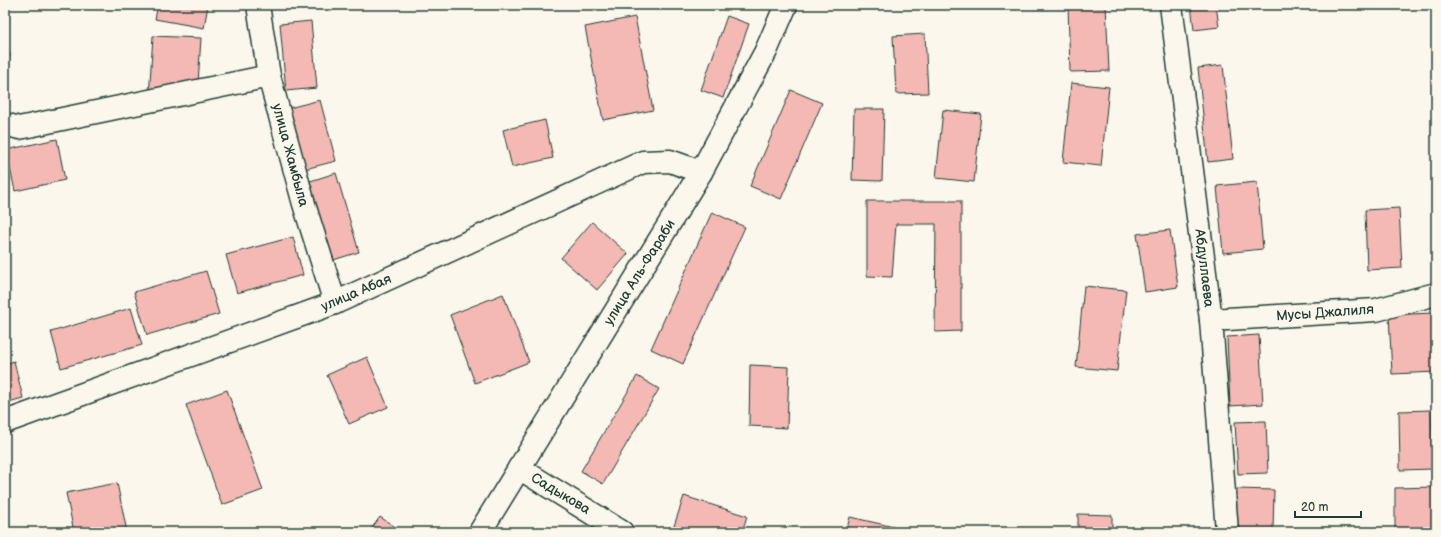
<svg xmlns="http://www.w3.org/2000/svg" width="1441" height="537" viewBox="0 0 1441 537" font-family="'Balsamiq Sans',sans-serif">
	<rect width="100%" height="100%" fill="#fbf7ec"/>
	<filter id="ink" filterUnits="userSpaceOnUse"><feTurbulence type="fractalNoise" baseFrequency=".025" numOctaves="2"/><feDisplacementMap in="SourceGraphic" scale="8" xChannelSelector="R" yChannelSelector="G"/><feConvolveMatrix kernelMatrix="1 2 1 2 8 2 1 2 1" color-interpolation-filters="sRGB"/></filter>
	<g filter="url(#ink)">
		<!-- building -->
		<g fill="#f4b9b4" stroke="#1f3d34">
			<path d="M158,5H208L204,28L155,19Z"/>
			<path d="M292,5H326V6Z"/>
			<path d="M1068,5H1106L1109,71L1070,72Z"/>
			<path d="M1191,5H1216L1219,27L1194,30Z"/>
			<path d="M727,16L749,24L723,98L701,90Z"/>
			<path d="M635,17L653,110L603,120L585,27Z"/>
			<path d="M311,21L317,88L286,91L280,24Z"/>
			<path d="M925,34L928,93L896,94L893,36Z"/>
			<path d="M153,36L201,38L197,99L149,97Z"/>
			<path d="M5,53L10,54L6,96L5,95Z"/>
			<path d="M1223,65L1233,159L1208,162L1198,68Z"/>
			<path d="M1071,83L1109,87L1101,166L1063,162Z"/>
			<path d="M791,90L822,103L781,199L750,186Z"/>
			<path d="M320,100L336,161L305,169L289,108Z"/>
			<path d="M854,109H884L882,181L852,180Z"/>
			<path d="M943,110L981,114L974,182L936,178Z"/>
			<path d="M545,120L553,158L512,167L503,130Z"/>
			<path d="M57,139L65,180L15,191L6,150Z"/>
			<path d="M336,173L359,252L330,261L307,182Z"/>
			<path d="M1257,182L1263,249L1223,253L1217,186Z"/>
			<path d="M867,201H961V331L935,332L936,224H896L892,277L867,276Z"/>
			<path d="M1399,208L1402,268L1367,270L1365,210Z"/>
			<path d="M712,212L745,227L683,364L651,349Z"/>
			<path d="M592,222L628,254L597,290L561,258Z"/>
			<path d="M1170,230L1178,287L1145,292L1137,234Z"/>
			<path d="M293,237L303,275L237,293L226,255Z"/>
			<path d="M206,271L219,314L147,335L134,292Z"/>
			<path d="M1084,286L1126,290L1117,371L1076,367Z"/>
			<path d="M503,294L529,362L475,383L450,315Z"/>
			<path d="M131,308L142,345L61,368L51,332Z"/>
			<path d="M1433,313L1436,372L1392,374L1389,315Z"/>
			<path d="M1259,335L1263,404L1230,406L1227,337Z"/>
			<path d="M367,357L388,407L349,424L327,375Z"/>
			<path d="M14,361L23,398L5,403V364Z"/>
			<path d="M750,365L789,367L787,428L749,426Z"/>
			<path d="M637,376L659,389L603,484L581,471Z"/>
			<path d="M227,390L263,490L222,505L186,405Z"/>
			<path d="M1431,410L1433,469L1400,470L1399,411Z"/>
			<path d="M1266,421L1268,473L1238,474L1235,422Z"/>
			<path d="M117,483L127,532H74L66,493Z"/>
			<path d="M1435,487L1436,532H1395V488Z"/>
			<path d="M1237,489L1274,490L1273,532H1236Z"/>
			<path d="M684,496L747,516L742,532H672Z"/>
			<path d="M1078,514L1112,515V532H1078Z"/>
			<path d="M380,517L403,532H369Z"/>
			<path d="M850,517L894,527L893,532H846Z"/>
		</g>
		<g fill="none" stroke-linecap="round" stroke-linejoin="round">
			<!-- minor casing -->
			<g stroke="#1f3d34" stroke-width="25">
				<g id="minor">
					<path d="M258,5L269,76L304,204L335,303"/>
					<path d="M1171,5L1211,320L1227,532"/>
					<path d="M5,124L19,128L269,76"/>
					<path d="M1211,320L1376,310L1436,294"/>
					<path d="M5,422L335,303L643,162L670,161L701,172"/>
					<path d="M519,468L622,532"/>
				</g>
			</g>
			<!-- secondary casing -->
			<g stroke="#1f3d34" stroke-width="25">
				<path id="secondary" d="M480,532L701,172L766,51L786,5"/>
			</g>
			<!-- minor -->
			<use href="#minor" stroke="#fbf7ec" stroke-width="22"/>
			<!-- secondary -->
			<use href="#secondary" stroke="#fbf7ec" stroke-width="22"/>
		</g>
	</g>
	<g text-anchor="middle" stroke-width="3.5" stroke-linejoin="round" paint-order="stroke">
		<!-- street labels -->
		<g font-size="14" fill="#1f3d34" stroke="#fbf7ec">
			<text transform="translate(291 155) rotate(75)" y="5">улица Жамбыла</text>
			<text transform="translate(1205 268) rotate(83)" y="5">Абдуллаева</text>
			<text transform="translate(639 272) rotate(-58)" y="5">улица Аль-Фараби</text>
			<text transform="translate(356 292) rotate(-23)" y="5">улица Абая</text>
			<text transform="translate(1325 312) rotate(-4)" y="5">Мусы Джалиля</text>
			<text transform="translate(561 493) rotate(31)" y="5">Садыкова</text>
		</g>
	</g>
	<!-- margin -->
	<rect width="1441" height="537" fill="none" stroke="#fbf7ec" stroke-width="20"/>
	<rect x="10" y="10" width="1421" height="517" fill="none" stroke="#1f3d34" stroke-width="1.5" filter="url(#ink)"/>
	<!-- scale -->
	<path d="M1295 511v6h66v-6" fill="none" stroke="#1f3d34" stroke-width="2"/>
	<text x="1301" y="511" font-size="12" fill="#1f3d34" stroke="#fbf7ec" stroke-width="3" paint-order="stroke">20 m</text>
</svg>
